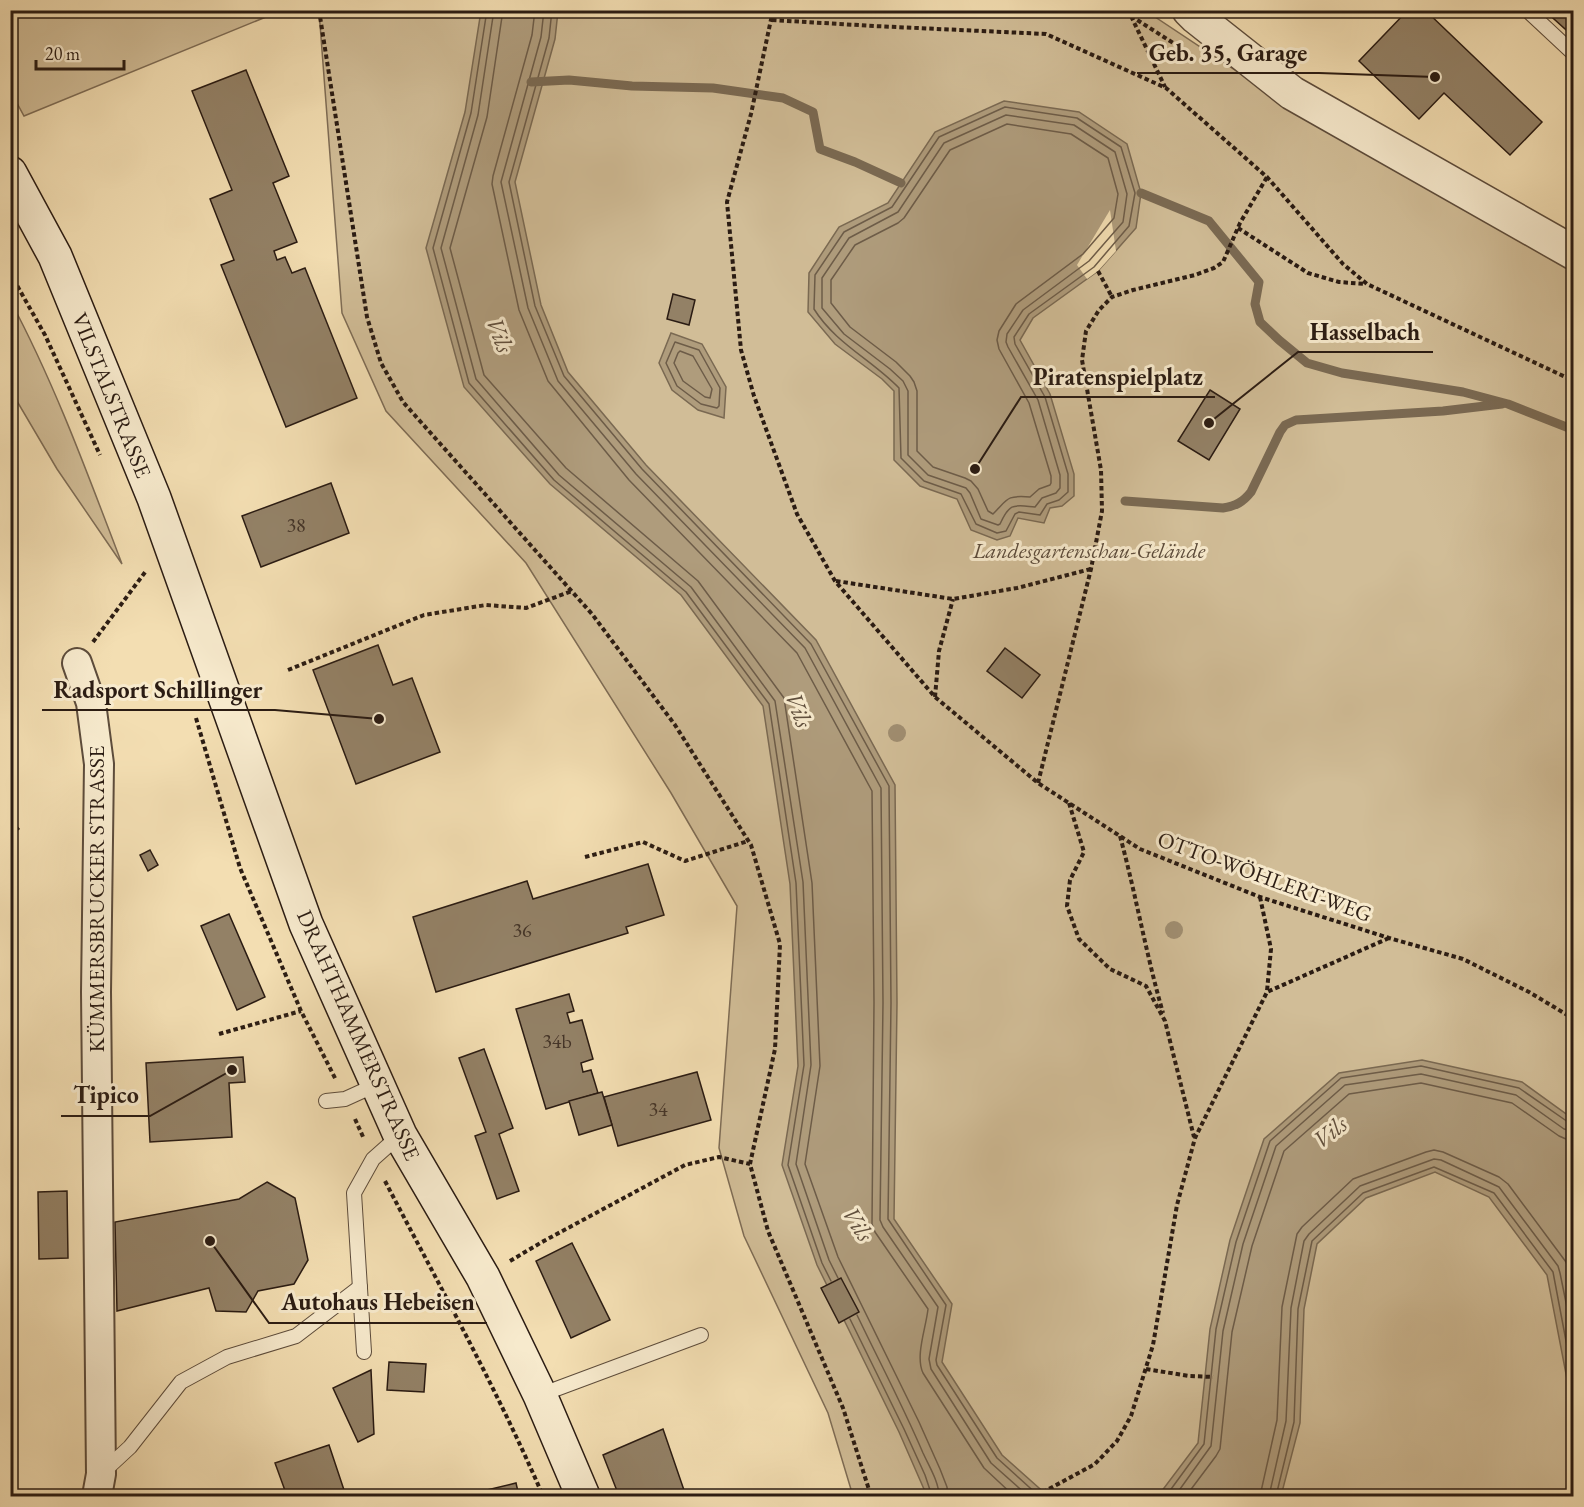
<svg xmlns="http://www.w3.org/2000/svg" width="1584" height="1507" viewBox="0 0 1584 1507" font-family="'EB Garamond',serif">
	<rect width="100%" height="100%" fill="#f3deb2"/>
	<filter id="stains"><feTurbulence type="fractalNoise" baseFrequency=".00333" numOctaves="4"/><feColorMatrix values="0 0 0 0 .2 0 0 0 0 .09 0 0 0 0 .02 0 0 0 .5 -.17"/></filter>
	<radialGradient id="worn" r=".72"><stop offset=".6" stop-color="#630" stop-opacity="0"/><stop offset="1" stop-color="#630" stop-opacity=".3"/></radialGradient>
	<!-- green -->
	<g fill="#d1bd97" stroke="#7e6c55" stroke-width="1.5">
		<path d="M277,10L278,12L24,116L11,92V11Z"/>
		<path d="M319,11H1146L1286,104L1573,265V1496H853L828,1413L744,1236L719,1148L737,906L671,793L526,563L386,411L342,313Z"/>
		<path d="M10,300C55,384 88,475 122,564L57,469L11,391Z"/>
	</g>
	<!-- water -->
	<g fill="#af9c7c" stroke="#7a6952" stroke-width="1.5">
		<path d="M481,11H558L555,39L515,182L541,305L568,372L646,465L816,640L895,785L897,1003L894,1219L952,1304L942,1362L1002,1455L1048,1496H927L899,1432L817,1265L782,1165L798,1066L790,884L763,706L681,595L550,484L464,387L426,248L465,112Z"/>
		<path d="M1004,101L1079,112L1127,144L1141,193L1136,228L1098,271L1033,318L1020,340L1050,394L1074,474V496L1062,506L1050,508L1044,523L1018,518L1010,536L997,540L971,530L957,499L920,486L894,460V391L882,379L835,344L808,312L809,273L839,227L888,203L935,132Z"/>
		<path d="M671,333L702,344L726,387L724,418L698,410L672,390L659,363Z"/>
		<path d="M1422,1060L1522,1082L1573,1119V1496H1567V1379L1547,1275L1489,1197L1435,1172L1366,1198L1317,1244L1304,1309L1300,1423L1281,1496H1158L1198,1443L1210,1329L1230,1240L1264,1139L1339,1073Z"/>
	</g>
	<!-- pier -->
	<path fill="#f3deb2" d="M1110,210L1116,251L1098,271L1087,279L1077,265Z"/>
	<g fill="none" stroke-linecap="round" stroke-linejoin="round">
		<!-- shore -->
		<g stroke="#6d5c48" stroke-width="1.5">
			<path d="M487,10L471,113L433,248L469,383L554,480L686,592L769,704L796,883L804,1065L788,1165L822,1263L831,1281"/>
			<path d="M494,10L478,115L441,248L476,379L559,475L691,587L775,701L803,882L811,1065L796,1164L829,1260L838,1278"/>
			<path d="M503,10L487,117L450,248L484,375L566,468L698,581L784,698L812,883L820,1066L805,1164L838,1257L919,1422L940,1469L947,1487L948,1496"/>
			<path d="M535,10L532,35L493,176L492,184L519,310L548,381L629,480L797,653L872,791L874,1003L872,1224L875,1232L928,1309C926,1328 915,1356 923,1373L984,1468L1014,1496"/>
			<path d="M544,10L541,37L501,182L528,308L558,381L636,474L805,648L881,788L883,1003L880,1220L883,1227L938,1307L929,1359L931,1369L991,1463L1028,1496"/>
			<path d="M552,10L549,38L509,182L535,306L564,376L642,469L811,644L889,786L891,1003L888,1219L946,1305L936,1360L937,1365L997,1458L1039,1496"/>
			<path d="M1005,107L1077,118L1121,147L1135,193L1129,226L1094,267L1029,314L1014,337L1015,344L1045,397L1068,474V492L1059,500L1047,504L1040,515L1019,512L1015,514L1006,531L997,533L976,524L961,494L924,481L901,458L899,388C872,360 835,343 814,309L815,275L844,232L892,207L939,137Z"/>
			<path d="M1006,115L1074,125L1115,152L1127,194L1123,222L1089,261L1023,310L1007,334L1006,342L1008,347L1038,400L1060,475V488L1056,493L1042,498L1035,507C1014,505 1010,502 1000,524L998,525L981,519L970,493L966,488L928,475L908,455V391L903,381L890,369L844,334L822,308V278L849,238L898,212L944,143Z"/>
			<path d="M1007,124L1071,134L1108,158L1118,194L1114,218L1083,254L1016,304L999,331L997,340L999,349L1029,403L1051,476V483L1050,485L1039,489L1030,497C1006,495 1008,499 993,514L988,511L978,489L971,481L965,478L933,467L917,451V391L914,382L910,376L896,362L850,327L831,303V280L855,245L898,223L904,218L950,150Z"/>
			<path d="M675,342L699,350L720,388L719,406L717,408L701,404L677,386L666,363Z"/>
			<path d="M680,351L693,356L712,389L710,398L705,397L683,381L674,363L678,353Z"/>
			<path d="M857,1315C879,1361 903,1406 923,1453C929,1466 939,1482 939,1496"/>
			<path d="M850,1319L904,1429L925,1475L932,1496"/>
			<path d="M1166,1496L1204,1444L1216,1329L1236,1242L1270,1141L1341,1078L1421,1066L1519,1088L1568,1122L1574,1123"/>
			<path d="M1175,1496L1211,1446L1223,1331L1243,1244L1276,1146L1345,1085L1421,1074L1516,1095L1564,1129L1574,1131"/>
			<path d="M1186,1496L1216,1456L1220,1449L1232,1332L1252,1246L1284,1151L1349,1094L1421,1083L1512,1103L1559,1136L1566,1139L1574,1140"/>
			<path d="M1260,1496L1277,1420L1282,1307L1297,1234L1302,1227L1353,1179L1426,1152L1434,1150L1443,1152L1499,1177L1508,1184L1566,1262L1569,1270L1574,1293"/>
			<path d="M1269,1496L1286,1421L1291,1308L1304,1241L1309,1234L1360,1186L1434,1159L1441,1160L1499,1187L1558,1266L1560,1273L1574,1342"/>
			<path d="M1276,1496L1294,1422L1298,1309L1312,1241L1363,1193L1434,1167L1494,1193L1553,1272L1573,1378L1572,1496"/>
		</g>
		<!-- stream -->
		<g stroke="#7a6952" stroke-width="9">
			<path d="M531,82L569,80L632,86L713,88L783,98L813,112L820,149L855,162L901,183"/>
			<path d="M1141,193L1209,221L1259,282L1255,304L1260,322L1279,340L1307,363L1342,373L1463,392L1508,404L1574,430"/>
			<path d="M1125,501L1223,508C1236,506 1243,502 1251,492L1280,432L1285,425L1296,420L1443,411L1502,404"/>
		</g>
	</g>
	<!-- building -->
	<g fill="#938166" stroke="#2b1c13" stroke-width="1.5">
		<path d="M1408,10H1425L1542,122L1510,155L1444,93L1419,119L1359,61Z"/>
		<path d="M1544,10H1574V37Z"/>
		<path d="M246,70L289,176L273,183L297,242L274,251L277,260L285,257L292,273L305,268L357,398L286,427L221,265L234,260L210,199L232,190L192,91Z"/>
		<path d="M673,294L695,300L689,325L667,319Z"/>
		<path d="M1210,390L1240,409L1209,460L1178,441Z"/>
		<path d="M331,483L349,533L261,567L242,516Z"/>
		<path d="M378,645L393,685L412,678L440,752L356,784L313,670Z"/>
		<path d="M1005,648L1040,675L1022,698L987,671Z"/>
		<path d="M10,818L19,829L10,836Z"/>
		<path d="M150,850L158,865L148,871L140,855Z"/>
		<path d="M648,864L664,915L626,927L628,933L436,992L413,917L527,881L533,899Z"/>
		<path d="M229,914L265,997L237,1010L201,926Z"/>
		<path d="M569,994L574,1011L567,1013L570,1023L582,1020L593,1059L581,1063L583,1072L591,1070L598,1093L546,1109L516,1009Z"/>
		<path d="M484,1049L513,1128L499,1134L519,1191L497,1199L475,1136L486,1132L459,1058Z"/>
		<path d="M243,1057L245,1082L229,1083L232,1137L150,1142L146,1063Z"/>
		<path d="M697,1072L711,1120L618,1146L604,1097Z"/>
		<path d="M602,1092L612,1125L579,1135L569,1101Z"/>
		<path d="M267,1182L295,1198L308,1260L294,1284L258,1291L246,1312L216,1311L209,1288L117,1311L115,1222L239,1199Z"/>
		<path d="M67,1191L68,1258L39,1259L38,1192Z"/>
		<path d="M572,1243L610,1320L571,1338L536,1261Z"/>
		<path d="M841,1278L859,1312L839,1323L821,1288Z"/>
		<path d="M389,1362L426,1364L424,1392L387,1390Z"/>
		<path d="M371,1370L374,1434L358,1442L333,1388Z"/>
		<path d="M663,1429L686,1496H619L603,1455Z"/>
		<path d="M329,1445L346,1496H287L275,1463Z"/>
		<path d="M516,1483L519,1496H471L470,1494Z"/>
	</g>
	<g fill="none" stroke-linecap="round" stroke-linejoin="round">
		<!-- service casing -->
		<g stroke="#5d4c3b" stroke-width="16">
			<g id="service">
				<path d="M1527,10L1574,54"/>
				<path d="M326,1101L345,1099L378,1084"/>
				<path d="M364,1352L354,1193L373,1159L400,1135"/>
				<path d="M540,1395L701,1335"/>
				<path d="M103,1472L130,1447L181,1382L227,1357L296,1336L360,1287"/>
			</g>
		</g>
		<!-- minor casing -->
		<g stroke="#5d4c3b" stroke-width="32">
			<path id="minor" d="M77,663L91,703L99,764L96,992L101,1474L97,1496"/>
		</g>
		<!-- tertiary casing -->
		<g stroke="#5d4c3b" stroke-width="36">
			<path id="tertiary" d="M1189,10L1196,17L1292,93L1574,253"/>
		</g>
		<!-- secondary casing -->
		<g stroke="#2b1c13" stroke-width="36">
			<path id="secondary" d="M10,173L55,256L154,498L306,924L400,1135L483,1277L540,1395L583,1496"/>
		</g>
		<!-- path -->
		<g stroke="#2b1c13" stroke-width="4" stroke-dasharray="4.5 3" stroke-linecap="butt">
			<path d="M319,10L367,317L381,363L403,402L592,614L675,725L751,845L780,944L775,1049L750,1164L768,1231L843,1408L871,1496"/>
			<path d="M773,10L751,114L727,202L741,350L754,396L797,514L835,581L935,697L1038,783L1140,849L1260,897L1389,938L1463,959L1529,992L1574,1019"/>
			<path d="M1127,10L1131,16L1165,87"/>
			<path d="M1131,16L1181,48"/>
			<path d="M772,20L874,26L1046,34L1166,88L1267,177L1343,264L1367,284L1574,381"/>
			<path d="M1238,228L1308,273L1339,282L1366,284"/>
			<path d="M1098,271L1112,297"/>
			<path d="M10,273L45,335L100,455"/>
			<path d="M836,581L953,599L1017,588L1091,569"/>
			<path d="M93,642L146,571"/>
			<path d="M288,670L424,615L486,605L526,608L572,591"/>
			<path d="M935,697L939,651L953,599"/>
			<path d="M196,718L240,868L301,1011L336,1080"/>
			<path d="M1038,783L1091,569L1102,511L1101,470L1082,360L1086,331L1099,310L1112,297L1133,290L1195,275L1214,268L1223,262L1240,223L1267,177"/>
			<path d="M1069,803L1084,852L1070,880L1067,906L1079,939L1110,969L1146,986L1165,1021L1194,1137"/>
			<path d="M1120,836C1136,895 1146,954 1163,1013"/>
			<path d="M585,857L643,842L685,861L748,841"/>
			<path d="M1260,897L1271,949L1267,991"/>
			<path d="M219,1034L301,1011"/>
			<path d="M355,1119L364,1139"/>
			<path d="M385,1181C439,1285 497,1389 543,1496"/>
			<path d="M510,1261L542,1242L685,1165L719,1157L750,1164"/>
			<path d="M1146,1369L1189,1376L1213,1377"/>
			<path d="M1036,1496L1095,1464L1117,1441L1131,1416L1153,1345L1177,1205L1195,1138L1267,992L1389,938"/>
		</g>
		<!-- service -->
		<use href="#service" stroke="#f7eacd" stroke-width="14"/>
		<!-- minor -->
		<use href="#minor" stroke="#f7eacd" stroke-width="28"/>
		<!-- tertiary -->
		<use href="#tertiary" stroke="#f7eacd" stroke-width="33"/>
		<!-- secondary -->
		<use href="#secondary" stroke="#f7eacd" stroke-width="33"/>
	</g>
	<!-- trees -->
	<g fill="#a08e71">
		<circle cx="897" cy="733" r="9"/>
		<circle cx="1174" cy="930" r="9"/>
	</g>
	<g text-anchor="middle" stroke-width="6" stroke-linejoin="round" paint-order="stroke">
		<!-- number labels -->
		<g font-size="20" fill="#453528">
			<text x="296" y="532">38</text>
			<text x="522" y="937">36</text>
			<text x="557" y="1048">34b</text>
			<text x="658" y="1116">34</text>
		</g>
		<!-- street labels -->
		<g font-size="22" fill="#2b1c13" stroke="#f7eacd">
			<text transform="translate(112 395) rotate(68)" y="8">VILSTALSTRASSE</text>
			<text transform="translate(1265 876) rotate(20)" y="8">OTTO-WÖHLERT-WEG</text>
			<text transform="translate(96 899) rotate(-90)" y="8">KÜMMERSBRUCKER STRASSE</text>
			<text transform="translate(359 1035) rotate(66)" y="8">DRAHTHAMMERSTRASSE</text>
		</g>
		<!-- park labels -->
		<g font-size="22" font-style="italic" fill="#5d4c3b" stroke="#f7eacd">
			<text x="1089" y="558">Landesgartenschau-Gelände</text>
		</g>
		<!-- water labels -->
		<g font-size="24" font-style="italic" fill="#604f3d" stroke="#f7eacd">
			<text transform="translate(500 335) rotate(70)" y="8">Vils</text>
			<text transform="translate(799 710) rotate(70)" y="8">Vils</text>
			<text transform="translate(1330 1132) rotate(-38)" y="8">Vils</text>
			<text transform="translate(858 1224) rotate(58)" y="8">Vils</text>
		</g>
	</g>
	<!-- callouts -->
	<path fill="none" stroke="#2b1c13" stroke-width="2" d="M1435 77L1319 73H1137M1209 423L1298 352H1433M975 469L1021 397H1215M379 719L275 710H42M232 1070L150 1116H61M210 1241L269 1323H487"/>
	<g fill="#2b1c13" stroke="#f7eacd" stroke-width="2">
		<circle cx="1435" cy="77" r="6"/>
		<circle cx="1209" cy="423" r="6"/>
		<circle cx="975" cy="469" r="6"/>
		<circle cx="379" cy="719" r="6"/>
		<circle cx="232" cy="1070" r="6"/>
		<circle cx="210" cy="1241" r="6"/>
	</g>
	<g font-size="24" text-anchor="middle" font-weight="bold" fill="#2b1c13" stroke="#f7eacd" stroke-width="6" stroke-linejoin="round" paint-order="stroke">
		<text x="1228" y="61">Geb. 35, Garage</text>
		<text x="1365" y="340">Hasselbach</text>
		<text x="1118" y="385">Piratenspielplatz</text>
		<text x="158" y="698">Radsport Schillinger</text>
		<text x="106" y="1103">Tipico</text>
		<text x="378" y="1310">Autohaus Hebeisen</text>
	</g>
	<!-- margin -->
	<rect width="1584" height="1507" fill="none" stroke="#f3deb2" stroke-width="36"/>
	<rect x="12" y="12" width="1560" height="1483" fill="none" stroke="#2b1c13" stroke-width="3"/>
	<rect x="18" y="18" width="1548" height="1471" fill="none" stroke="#2b1c13" stroke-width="1.5"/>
	<!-- scale -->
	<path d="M36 60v9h88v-9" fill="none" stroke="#2b1c13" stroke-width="3"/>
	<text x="45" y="60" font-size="18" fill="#2b1c13" stroke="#f7eacd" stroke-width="4.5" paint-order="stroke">20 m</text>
	<rect width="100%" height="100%" filter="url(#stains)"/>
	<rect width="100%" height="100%" fill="url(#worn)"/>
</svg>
